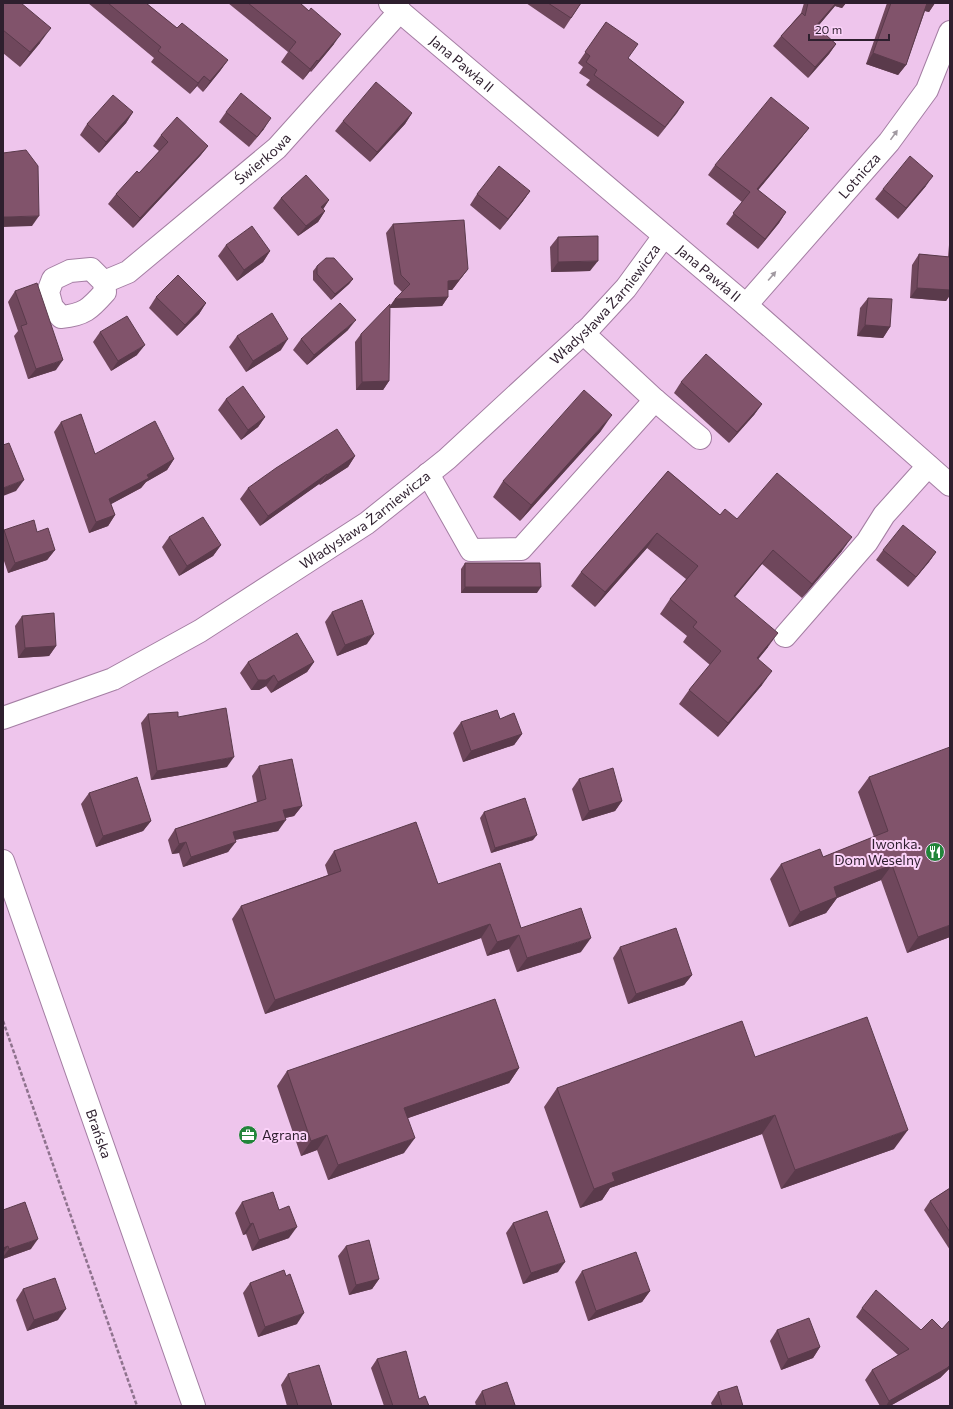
<svg xmlns="http://www.w3.org/2000/svg" width="953" height="1409" viewBox="0 0 953 1409" font-family="Commissioner,sans-serif">
	<rect width="100%" height="100%" fill="#eec5ec"/>
	<g fill="none" stroke-linecap="round" stroke-linejoin="round">
		<!-- minor casing -->
		<g stroke="#a47ea3" stroke-width="24">
			<g id="minor">
				<path id="s1" d="M390,3L746,305L950,485"/>
				<path d="M91,269L104,282L105,292C90,309 84,315 61,317L52,307L48,292L53,279L70,271Z"/>
				<path id="s2" d="M104,282L128,272L277,148L400,11"/>
				<path id="s3" d="M746,305L889,142L927,90L950,32"/>
				<path d="M583,333L655,400L700,438"/>
				<path d="M428,474L471,550L521,549L655,400"/>
				<path d="M785,636L867,542L884,515L928,466"/>
				<path id="s4" d="M3,718L113,679L200,631L367,523L447,459L591,326L626,288L664,236"/>
				<path id="s5" d="M3,861L194,1406"/>
			</g>
		</g>
		<!-- path -->
		<path stroke="#8f738e" stroke-width="2.5" stroke-dasharray="4 2" stroke-linecap="butt" d="M3,1021L137,1406"/>
		<!-- minor -->
		<use href="#minor" stroke="#fff" stroke-width="22"/>
	</g>
	<!-- wall -->
	<g fill="#6f475c">
		<path d="M3,3L40,43L20,67L3,53Z"/>
		<path d="M88,3H146L177,28L228,60L220,71L203,92L197,86L190,94L151,62L154,58Z"/>
		<path d="M228,3H300L309,11L334,44L311,72L310,71L303,80L281,62L288,52Z"/>
		<path d="M526,3H581L564,29Z"/>
		<path d="M804,3H846L842,8L835,6L817,27L836,44L829,54L808,78L773,46L781,36L801,13Z"/>
		<path d="M887,3H935L929,12L925,11L906,65L898,75L866,64Z"/>
		<path d="M606,22L628,58L684,102L658,137L586,85L590,80L579,73L583,67L578,63Z"/>
		<path d="M133,112L126,123L99,153L80,135L87,124Z"/>
		<path d="M226,112L264,129L249,147L219,122Z"/>
		<path d="M412,113L405,124L370,162L335,131L343,121Z"/>
		<path d="M809,128L801,138L758,190L786,212L779,223L758,249L726,224L742,202L708,175L715,165Z"/>
		<path d="M161,135L208,146L200,156L133,228L108,204L116,194L139,173L159,151L153,146Z"/>
		<path d="M926,186L898,219L875,199L883,189Z"/>
		<path d="M530,191L523,201L500,230L470,205L477,194Z"/>
		<path d="M281,198L329,200L323,209L325,211L318,222L298,236L273,208Z"/>
		<path d="M393,224L468,269L452,290H448V297L442,306L390,308L389,381L383,390H356L355,342L361,334L390,306L395,299L402,292L394,284L386,233Z"/>
		<path d="M558,237L590,271L551,272L550,247Z"/>
		<path d="M950,244V295L946,301L910,298L912,265L919,254L948,257L949,245Z"/>
		<path d="M226,245L270,251L263,262L237,281L218,256Z"/>
		<path d="M317,266L353,279L349,284L331,300L313,280V271Z"/>
		<path d="M15,291L56,370L28,379L14,336L18,331L8,302Z"/>
		<path d="M156,297L206,303L199,314L177,336L149,308Z"/>
		<path d="M868,298L890,327L883,338L857,336L860,308Z"/>
		<path d="M348,330L307,365L293,350L301,339Z"/>
		<path d="M100,332L137,355L111,371L93,342Z"/>
		<path d="M237,336L281,350L246,372L229,347Z"/>
		<path d="M681,382L762,404L754,415L729,443L674,393Z"/>
		<path d="M226,399L265,417L258,427L241,440L218,410Z"/>
		<path d="M61,422L95,454L174,459L167,470L146,482L141,488L111,504L115,515L108,526L89,533L54,432Z"/>
		<path d="M601,431L520,521L493,497L503,481Z"/>
		<path d="M355,456L348,467L320,485L319,484L260,526L240,499L248,488Z"/>
		<path d="M668,471L720,515L737,519L842,551L802,598L762,564L735,597L768,647L758,659L762,685L718,737L679,704L689,690L710,665L683,642L687,636L660,614L670,599L686,579L647,548L595,607L571,586L581,572Z"/>
		<path d="M4,530L37,532L55,550L47,560L8,573L3,558V532Z"/>
		<path d="M169,537L221,545L213,556L179,576L162,547Z"/>
		<path d="M883,550L936,552L929,562L908,587L876,560Z"/>
		<path d="M465,563L537,593H461V569Z"/>
		<path d="M332,612L367,644L337,656L325,622Z"/>
		<path d="M22,616L56,646L49,656L18,658L15,626Z"/>
		<path d="M248,662H314L307,672L271,693L266,686L259,690H251L240,673Z"/>
		<path d="M148,714L178,717L227,767L151,780L141,723Z"/>
		<path d="M500,719L522,734L514,745L463,762L453,733L461,722Z"/>
		<path d="M259,766L302,806L294,816L285,818L278,831L235,840L228,852L183,867L179,853L172,854L168,840L175,829L257,802L252,776Z"/>
		<path d="M869,777L950,937L907,953L881,880L837,898L826,913L789,927L770,879L781,864L823,857L874,837L858,792Z"/>
		<path d="M579,779L622,801L615,811L582,821L572,789Z"/>
		<path d="M89,793L151,821L143,831L96,847L81,804Z"/>
		<path d="M484,812L533,840L491,853L480,818Z"/>
		<path d="M334,851L438,884L521,928L581,952L517,972L509,949L487,956L481,938L265,1014L232,919L241,906L328,875L325,865Z"/>
		<path d="M620,947L692,975L684,985L628,1004L613,958Z"/>
		<path d="M755,1057L894,1149L781,1189L762,1134L610,1188L602,1200L580,1208L544,1107L557,1088Z"/>
		<path d="M519,1068L509,1083L408,1118L404,1153L328,1180L317,1150L301,1156L277,1086L287,1071Z"/>
		<path d="M950,1188V1250L924,1210L930,1201Z"/>
		<path d="M242,1202L289,1238L252,1251L246,1234L243,1235L235,1213Z"/>
		<path d="M3,1210L31,1249L3,1259Z"/>
		<path d="M513,1223L558,1272L523,1284L506,1233Z"/>
		<path d="M346,1246L379,1279L372,1289L349,1295L338,1256Z"/>
		<path d="M582,1271L650,1291L642,1302L588,1321L575,1282Z"/>
		<path d="M286,1276L297,1324L258,1337L243,1293L250,1283Z"/>
		<path d="M23,1289L58,1320L27,1331L16,1300Z"/>
		<path d="M862,1308L921,1330L942,1329L950,1320V1368L940,1378L890,1406H880L865,1380L872,1370L898,1355L856,1317Z"/>
		<path d="M777,1330L820,1347L813,1358L781,1370L770,1341Z"/>
		<path d="M377,1359L419,1399L429,1406H384L371,1368Z"/>
		<path d="M288,1374L332,1406H287L281,1385Z"/>
		<path d="M482,1391L515,1406H476L475,1402Z"/>
		<path d="M718,1392L743,1406H712L711,1403Z"/>
	</g>
	<!-- shaded-wall -->
	<g fill="#5a3a4b">
		<path d="M836,3H846L842,8L835,6L809,37L816,26Z"/>
		<path d="M926,3H935L929,12L921,10Z"/>
		<path d="M51,28L40,43L20,67L30,52Z"/>
		<path d="M341,34L334,44L311,72L318,61Z"/>
		<path d="M836,44L829,54L808,78L815,67Z"/>
		<path d="M873,53L906,65L898,75L866,64Z"/>
		<path d="M228,60L220,71L203,92L210,81Z"/>
		<path d="M317,60L310,71L303,80L310,69Z"/>
		<path d="M204,76L197,86L190,94L198,83Z"/>
		<path d="M684,102L677,113L658,137L665,127Z"/>
		<path d="M133,112L126,123L99,153L106,142Z"/>
		<path d="M412,113L405,124L370,162L377,152Z"/>
		<path d="M271,118L264,129L249,147L257,137Z"/>
		<path d="M809,128L801,138L750,200L757,189Z"/>
		<path d="M208,146L200,156L133,228L140,218Z"/>
		<path d="M933,176L926,186L898,219L906,208Z"/>
		<path d="M530,191L523,201L500,230L508,219Z"/>
		<path d="M329,200L322,211L321,207Z"/>
		<path d="M325,211L318,222L298,236L306,226Z"/>
		<path d="M786,212L779,223L758,249L765,239Z"/>
		<path d="M39,216L32,226L3,227V217Z"/>
		<path d="M270,251L263,262L237,281L244,270Z"/>
		<path d="M598,261L590,271L551,272L558,262Z"/>
		<path d="M468,269L452,290H442L448,281Z"/>
		<path d="M353,279L349,284L331,300L335,294Z"/>
		<path d="M917,288L950,290V295L946,301L910,298Z"/>
		<path d="M448,297L442,306L389,308L395,299Z"/>
		<path d="M206,303L199,314L177,336L185,325Z"/>
		<path d="M356,320L348,330L307,365L314,355Z"/>
		<path d="M865,325L890,327L883,338L857,336Z"/>
		<path d="M288,339L281,350L246,372L253,361Z"/>
		<path d="M145,345L137,355L111,371L118,361Z"/>
		<path d="M63,360L56,370L28,379L36,369Z"/>
		<path d="M389,381L383,390H356L362,382Z"/>
		<path d="M762,404L754,415L729,443L737,432Z"/>
		<path d="M612,415L601,431L520,521L531,505Z"/>
		<path d="M265,417L258,427L241,440L248,430Z"/>
		<path d="M355,456L348,467L320,485L327,475Z"/>
		<path d="M174,459L167,470L146,482L141,488L102,509L109,499L147,475Z"/>
		<path d="M327,474L319,484L260,526L268,516Z"/>
		<path d="M24,480L16,491L3,496V488Z"/>
		<path d="M115,515L108,526L89,533L96,522Z"/>
		<path d="M657,533L647,548L595,607L605,592Z"/>
		<path d="M852,537L842,551L802,598L812,584Z"/>
		<path d="M221,545L213,556L179,576L187,566Z"/>
		<path d="M55,550L47,560L8,573L15,563Z"/>
		<path d="M773,550L762,564L724,610L734,596Z"/>
		<path d="M936,552L929,562L908,587Z"/>
		<path d="M465,587H541L537,593H461Z"/>
		<path d="M778,633L768,647L747,673L757,658Z"/>
		<path d="M374,634L367,644L337,656L345,645Z"/>
		<path d="M56,646L49,656L18,658L25,648Z"/>
		<path d="M314,662L307,672L271,693L278,682Z"/>
		<path d="M772,671L762,685L718,737L728,723Z"/>
		<path d="M274,675L266,686L259,690H251L258,680Z"/>
		<path d="M522,734L514,745L463,762L471,751Z"/>
		<path d="M234,757L227,767L151,780L157,771Z"/>
		<path d="M622,801L615,811L582,821L589,811Z"/>
		<path d="M302,806L294,816L276,820L283,810Z"/>
		<path d="M286,820L278,831L225,842L233,832Z"/>
		<path d="M151,821L143,831L96,847L103,836Z"/>
		<path d="M537,835L533,840L491,853L495,848Z"/>
		<path d="M186,842L179,853L172,854L179,844Z"/>
		<path d="M236,842L228,852L183,867L191,857Z"/>
		<path d="M892,865L881,880L837,898L826,913L789,927L800,912L834,887Z"/>
		<path d="M490,924L481,938L265,1014L275,1000Z"/>
		<path d="M950,925V937L907,953L918,937Z"/>
		<path d="M519,935L509,949L487,956L497,942Z"/>
		<path d="M591,938L581,952L517,972L527,958Z"/>
		<path d="M692,975L684,985L628,1004L636,994Z"/>
		<path d="M519,1068L509,1083L394,1123L404,1108Z"/>
		<path d="M775,1115L762,1134L610,1188L602,1200L580,1208L594,1189L612,1173Z"/>
		<path d="M908,1130L894,1149L781,1189L795,1170Z"/>
		<path d="M327,1135L317,1150L301,1156L311,1141Z"/>
		<path d="M415,1138L404,1153L328,1180L338,1165Z"/>
		<path d="M253,1223L246,1234L243,1235L250,1224Z"/>
		<path d="M297,1227L289,1238L252,1251L259,1240Z"/>
		<path d="M38,1239L31,1249L3,1259V1257L9,1249Z"/>
		<path d="M8,1246L3,1253V1248Z"/>
		<path d="M565,1262L558,1272L523,1284L531,1273Z"/>
		<path d="M379,1279L372,1289L349,1295L356,1285Z"/>
		<path d="M650,1291L642,1302L588,1321L596,1311Z"/>
		<path d="M66,1309L58,1320L27,1331L34,1320Z"/>
		<path d="M304,1313L297,1324L258,1337L265,1327Z"/>
		<path d="M820,1347L813,1358L781,1370L788,1359Z"/>
		<path d="M950,1365V1368L940,1378L890,1406H886L889,1401Z"/>
	</g>
	<!-- building -->
	<g fill="#81536b" stroke="#5a3a4b">
		<path d="M3,3H21L51,28L30,52L3,30Z"/>
		<path d="M108,3H146L177,28L182,23L228,60L210,81L204,76L198,83L158,51L161,47Z"/>
		<path d="M248,3H300L309,11L311,8L341,34L318,61L317,60L310,69L289,51L296,42Z"/>
		<path d="M548,3H581L571,18Z"/>
		<path d="M808,3H836L816,26L836,44L815,67L781,36L802,13L805,16Z"/>
		<path d="M891,3H927L906,65L873,53Z"/>
		<path d="M606,22L638,44L628,58L684,102L665,127L594,75L597,70L586,62L590,56L585,52Z"/>
		<path d="M376,82L412,113L377,152L343,121Z"/>
		<path d="M241,93L271,118L257,137L226,112Z"/>
		<path d="M113,95L133,112L106,142L87,124Z"/>
		<path d="M771,97L809,128L757,189L786,212L765,239L733,213L750,192L715,165Z"/>
		<path d="M177,117L208,146L140,218L116,194L137,171L139,173L168,142L161,135Z"/>
		<path d="M26,150L38,166L39,216L3,217V153Z"/>
		<path d="M910,156L933,176L906,208L883,189Z"/>
		<path d="M499,166L530,191L508,219L477,194Z"/>
		<path d="M306,175L329,200L321,207L325,211L306,226L281,198Z"/>
		<path d="M464,220L468,269L459,280L448,281V297L395,299L410,284L401,275L393,224Z"/>
		<path d="M252,226L270,251L244,270L226,245Z"/>
		<path d="M598,236V261L558,262V237Z"/>
		<path d="M919,254L950,257V290L917,288Z"/>
		<path d="M326,258H334L353,279L335,294L317,274V266Z"/>
		<path d="M178,275L206,303L185,325L156,297Z"/>
		<path d="M37,283L63,360L36,369L21,326L27,324L15,291Z"/>
		<path d="M868,298L892,299L890,327L865,325Z"/>
		<path d="M340,303L356,320L314,355L301,339Z"/>
		<path d="M390,304L389,381L362,382L361,334Z"/>
		<path d="M272,313L288,339L253,361L237,336Z"/>
		<path d="M127,316L145,345L118,361L100,332Z"/>
		<path d="M706,354L762,404L737,432L681,382Z"/>
		<path d="M243,386L265,417L248,430L226,399Z"/>
		<path d="M584,390L612,415L531,505L503,481Z"/>
		<path d="M81,414L95,454L155,421L174,459L147,475L149,478L109,499L115,515L96,522L61,422Z"/>
		<path d="M337,429L355,456L327,475V474L268,516L248,488L276,468Z"/>
		<path d="M9,443L24,480L3,488V445Z"/>
		<path d="M668,471L720,515L725,509L737,519L777,473L852,537L812,584L773,550L734,596L778,633L757,658L772,671L728,723L689,690L721,651L693,627L697,622L670,599L698,566L657,533L605,592L581,572Z"/>
		<path d="M203,517L221,545L187,566L169,537Z"/>
		<path d="M34,520L37,532L48,528L55,550L15,563L4,530Z"/>
		<path d="M903,525L936,552L916,577L883,550Z"/>
		<path d="M465,563H540L541,587H465Z"/>
		<path d="M362,600L374,634L345,645L332,612Z"/>
		<path d="M54,613L56,646L25,648L22,616Z"/>
		<path d="M297,633L314,662L278,682L274,675L266,680H258L248,662Z"/>
		<path d="M226,708L234,757L157,771L148,714L178,712V717Z"/>
		<path d="M497,710L500,719L514,713L522,734L471,751L461,722Z"/>
		<path d="M950,747V925L918,937L892,865L834,887L837,897L800,912L781,864L820,849L823,857L888,831L869,777Z"/>
		<path d="M292,759L302,806L283,810L286,820L233,832L236,842L191,857L186,842L179,844L175,829L266,799L259,766Z"/>
		<path d="M613,768L622,801L589,811L579,779Z"/>
		<path d="M137,777L151,821L103,836L89,793Z"/>
		<path d="M525,798L537,835L495,848L484,812Z"/>
		<path d="M416,822L438,884L500,863L521,928L581,908L591,938L527,958L519,935L497,942L490,924L275,1000L241,906L341,871L334,851Z"/>
		<path d="M676,928L692,975L636,994L620,947Z"/>
		<path d="M495,999L519,1068L404,1108L415,1138L338,1165L327,1135L311,1141L287,1071Z"/>
		<path d="M867,1017L908,1130L795,1170L775,1115L612,1173L615,1181L594,1189L557,1088L742,1021L755,1057Z"/>
		<path d="M950,1188V1232L930,1201Z"/>
		<path d="M273,1192L279,1210L289,1206L297,1227L259,1240L253,1223L250,1224L242,1202Z"/>
		<path d="M25,1202L38,1239L9,1249L8,1246L3,1248V1210Z"/>
		<path d="M547,1211L565,1262L531,1273L513,1223Z"/>
		<path d="M369,1240L379,1279L356,1285L346,1246Z"/>
		<path d="M636,1252L650,1291L596,1311L582,1271Z"/>
		<path d="M284,1270L286,1276L290,1274L304,1313L265,1327L250,1283Z"/>
		<path d="M55,1278L66,1309L34,1320L23,1289Z"/>
		<path d="M876,1290L921,1330L932,1319L942,1329L950,1320V1365L947,1368L889,1401L872,1370L909,1349L862,1308Z"/>
		<path d="M809,1318L820,1347L788,1359L777,1330Z"/>
		<path d="M406,1351L419,1399L425,1396L429,1406H393L377,1359Z"/>
		<path d="M319,1365L332,1406H298L288,1374Z"/>
		<path d="M507,1382L515,1405L513,1406H486L482,1391Z"/>
		<path d="M737,1386L743,1406H722L718,1392Z"/>
	</g>
	<!-- one-way arrows -->
	<defs><path id="oneway-solid" d="M-6-.8H1V-3.2L6.5 0L1 3.2V.8H-6Z"/></defs>
	<g fill="#a19aa1">
		<use href="#oneway-solid" transform="translate(894 135) rotate(-54)"/>
		<use href="#oneway-solid" transform="translate(772 276) rotate(-49)"/>
	</g>
	<!-- icons -->
	<defs>
		<g id="restaurant-disc" transform="scale(1)"><circle r="9.5" fill="#22853a" stroke="#fbd2f9"/><path d="M-5-6h1v4h1v-4h1v4h1v-4h1v5L-1.5 .5V6h-2V.5L-5-1ZM5-6V6H3V1.5H1.5Q1.5-4 5-6Z" fill="#fff"/></g>
		<g id="office-disc" transform="scale(1)"><circle r="9.5" fill="#22853a" stroke="#fbd2f9"/><path d="M-6-3h4V-5.5h4V-3h4V5H-6ZM-1-4.5V-3h2v-1.5ZM-6 0V1H6V0Z" fill="#fff"/></g>
	</defs>
	<g fill-rule="evenodd">
		<use href="#restaurant-disc" x="935" y="852"/>
		<use href="#office-disc" x="248" y="1135"/>
	</g>
	<g text-anchor="middle" stroke-width="4" stroke-linejoin="round" paint-order="stroke">
		<!-- street labels -->
		<g font-size="14" fill="#2e1f2e" stroke="#fbd2f9">
			<text dy="5" stroke="none"><textPath href="#s1" startOffset="94">Jana Pawła II</textPath></text>
			<text dy="5" stroke="none"><textPath href="#s2" startOffset="202">Świerkowa</textPath></text>
			<text dy="5" stroke="none"><textPath href="#s3" startOffset="172">Lotnicza</textPath></text>
			<text dy="5" stroke="none"><textPath href="#s1" startOffset="418">Jana Pawła II</textPath></text>
			<text dy="5" stroke="none"><textPath href="#s4" startOffset="739">Władysława Żarniewicza</textPath></text>
			<text dy="5" stroke="none"><textPath href="#s4" startOffset="415">Władysława Żarniewicza</textPath></text>
			<text dy="5" stroke="none"><textPath href="#s5" startOffset="289">Brańska</textPath></text>
		</g>
		<!-- poi labels -->
		<g font-size="14" fill="#2e1f2e" stroke="#fbd2f9" text-anchor="end">
			<text x="921" y="849">Iwonka.<tspan x="921" dy="16">Dom Weselny</tspan></text>
			<text x="262" y="1140" text-anchor="start">Agrana</text>
		</g>
	</g>
	<!-- border -->
	<rect width="953" height="1409" fill="none" stroke="#2e1f2e" stroke-width="8"/>
	<!-- scale -->
	<path d="M809 34v6h80v-6" fill="none" stroke="#2e1f2e" stroke-width="2"/>
	<text x="815" y="34" font-size="12" fill="#2e1f2e" stroke="#fbd2f9" stroke-width="3" paint-order="stroke">20 m</text>
</svg>
